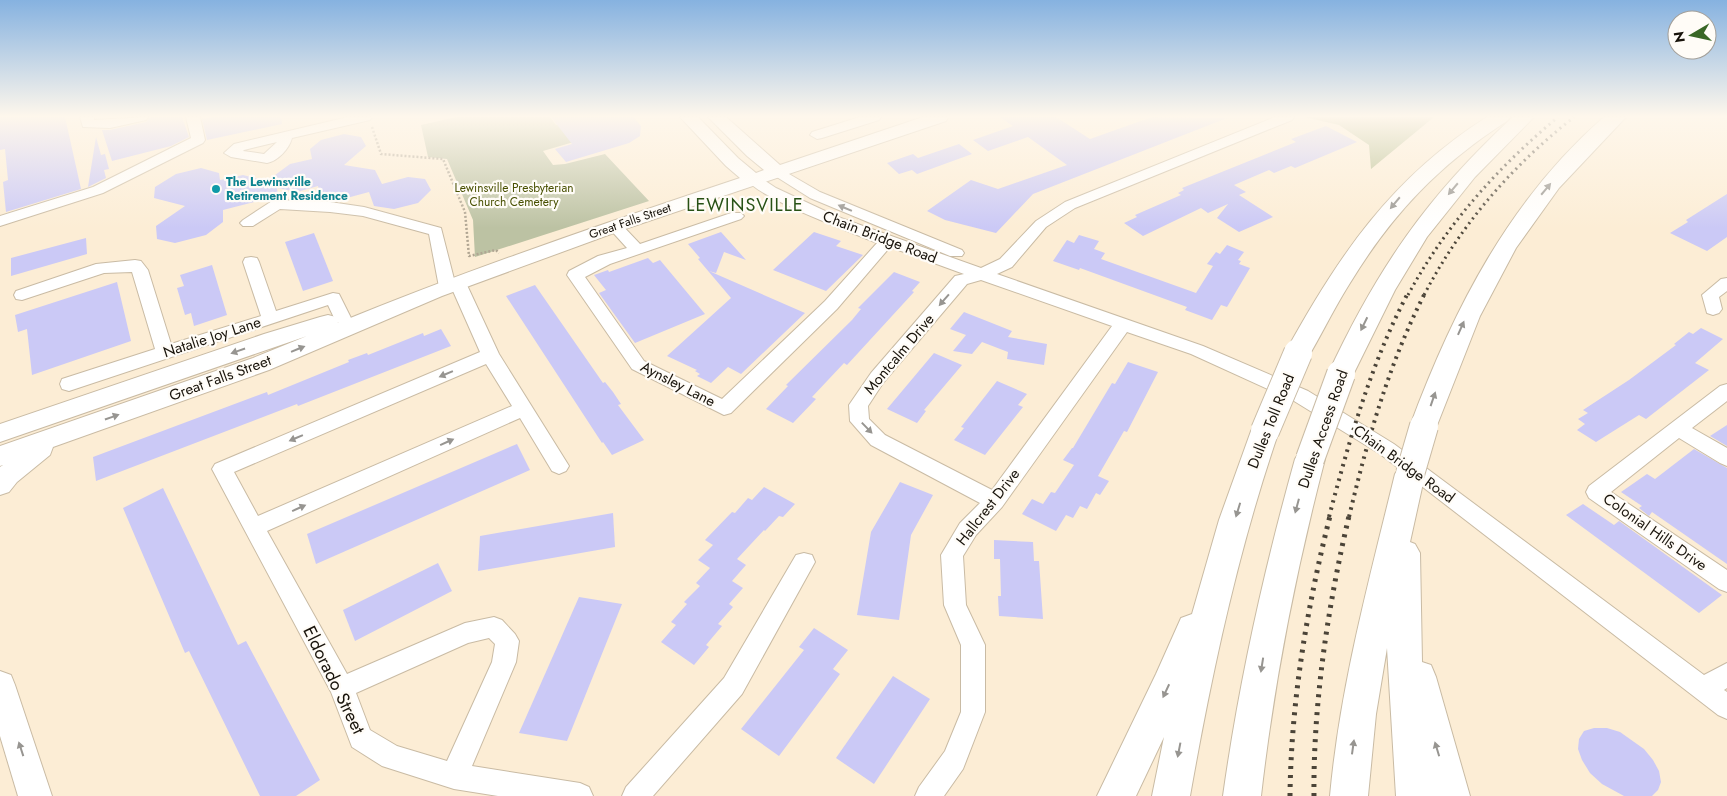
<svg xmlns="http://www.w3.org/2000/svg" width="1727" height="796" viewBox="0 0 1727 796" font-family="Jost,sans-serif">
	<rect width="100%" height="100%" fill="#fcedd5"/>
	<!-- green -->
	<path fill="#bcc2a3" d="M456,117H550L556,125L562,123L577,141L543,151L553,165L565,164L605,154L649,201L475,257L473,220L447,159L428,157L421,125Z"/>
	<!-- forest -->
	<path fill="#b5bd8f" d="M1304,117H1434L1371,169L1369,145L1339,125Z"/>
	<!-- building -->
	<g fill="#cbc9f6">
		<path d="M0,117H65L81,189L6,212L3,182L8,180L5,149L0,150Z"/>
		<path d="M150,117H182L189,137L171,146L112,161L102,130H110L146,122Z"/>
		<path d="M212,117H281L282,124L207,140L202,119Z"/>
		<path d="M551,117H633L641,126L640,136L629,143L566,162L555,149L572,144Z"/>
		<path d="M1000,117H1056L1090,139L1152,117L1227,118L1033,194L996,233L945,220L927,211L971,180L998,189L1067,165L1028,137L988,151L973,140L1013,126Z"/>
		<path d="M1326,126L1357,142L1295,168L1291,166L1274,173L1269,170L1234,185L1246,192L1239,195L1273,217L1239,232L1217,218L1228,204L1208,213L1201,208L1143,236L1124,223L1137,217L1135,215L1181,195L1178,193L1184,190L1182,188L1296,142L1291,139Z"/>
		<path d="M344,134L361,137L366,146L344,165L375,170L382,184L408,177L425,179L431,190L418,203L394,209L374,206L369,192L343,199L320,195L318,186L297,192L277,188L278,196L223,210V222L206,235L175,243L157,239L156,226L185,206L154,198L155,187L176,174L201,168L219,173L220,180L243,175L267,181L290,164L312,159L310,149L321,140Z"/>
		<path d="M96,137L101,155L105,154L109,169L104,170L106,178L88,187Z"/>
		<path d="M959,144L972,154L917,174L912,170L899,174L887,163L913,154L918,158Z"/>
		<path d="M1727,194V237L1707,251L1670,233L1688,222L1686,220Z"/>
		<path d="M721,232L746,260L724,252L716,273L709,271L805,313L741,374L728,367L711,383L697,376L700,374L695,371L697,370L667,356L731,298L698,259L700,258L688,244Z"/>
		<path d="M814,232L841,241L836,246L863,255L826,291L773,270Z"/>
		<path d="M314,233L333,281L303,291L285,242Z"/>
		<path d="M1079,235L1099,241L1094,249L1105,253L1101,259L1196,293L1213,266L1207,264L1216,252L1220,254L1227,245L1244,252L1238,260L1241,261L1239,264L1250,268L1227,307L1221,305L1212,320L1185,310L1187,307L1080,268L1079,270L1053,261L1067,240L1074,243Z"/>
		<path d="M86,238L87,254L11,276V258Z"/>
		<path d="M648,258L653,263L660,260L705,314L635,343L599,293L606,290L594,275L608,270L609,272Z"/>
		<path d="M212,265L227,315L194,326L191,313L185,315L177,288L184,286L180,275Z"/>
		<path d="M894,272L920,282L912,291L914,292L847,365L844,363L812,397L816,399L793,423L766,409L788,386L786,385L852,320L861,309L858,308Z"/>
		<path d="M117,282L131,341L32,375L27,329L18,332L15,315Z"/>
		<path d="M535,285L603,383L605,382L613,392L621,404L618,405L644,440L612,455L603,442L602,443L506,296Z"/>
		<path d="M964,312L1012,331L1008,337L1047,344L1044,365L1007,359L1008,352L982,342L972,354L953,351L966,335L950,329Z"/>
		<path d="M1701,328L1723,339L1695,363L1709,370L1646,419L1639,415L1596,442L1577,430L1585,424L1578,419L1588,413L1583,410L1629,380L1676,345L1674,344L1689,332L1693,334Z"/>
		<path d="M441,329L451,346L298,406L297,404L96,481L93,457L267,392L268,395L349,362L348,360L367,353L368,355L423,333L424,336Z"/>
		<path d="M934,353L962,365L924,410L926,411L917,423L887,409Z"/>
		<path d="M1128,362L1158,372L1127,432L1124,431L1098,476L1109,481L1100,495L1096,493L1087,509L1080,506L1073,518L1066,515L1056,531L1022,514L1032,499L1043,504L1051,492L1055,493L1074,465L1063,460L1072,448H1073L1112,383L1115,384Z"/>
		<path d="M997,381L1027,394L1018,405L1023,407L985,455L954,440L964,428L961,427Z"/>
		<path d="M1727,425V446L1710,436Z"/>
		<path d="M517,444L530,470L316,564L307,534Z"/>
		<path d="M1694,449L1727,468V564L1652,512L1649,516L1639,508L1642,506L1621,492L1647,474L1655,479Z"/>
		<path d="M900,482L933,495L911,535L899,620L857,615L871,532Z"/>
		<path d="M764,487L795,504L783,517L779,516L765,531L764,530L737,559L746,565L732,581L743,588L729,604L733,607L718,624L722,626L706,645L709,647L694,665L661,642L676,625L671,622L687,604L684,602L700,586L696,583L710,568L698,560L713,545L705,540L732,512L735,513L748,498L752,500Z"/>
		<path d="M163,488L238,645L246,641L320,780L296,796H260L189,651L185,653L134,534L123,508Z"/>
		<path d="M1583,504L1614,525L1619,521L1722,595L1699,613L1566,515Z"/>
		<path d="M613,513L615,547L478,571L480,536Z"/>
		<path d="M994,540L1033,542L1034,561H1039L1043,619L999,616L998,596H1001L1000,559H994Z"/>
		<path d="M438,563L452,591L355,641L343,610Z"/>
		<path d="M579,597L622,604L567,741L519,733Z"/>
		<path d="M814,628L848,650L833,669L840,674L779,756L741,729L804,650L799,647Z"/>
		<path d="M893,676L930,699L874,784L836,758Z"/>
		<path d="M1594,728H1607L1620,732L1644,749L1653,760L1659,771L1661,782L1658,790L1652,796H1624L1602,784L1590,773L1582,760L1578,749L1579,739L1584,731Z"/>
	</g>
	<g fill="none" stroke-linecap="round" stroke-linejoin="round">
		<!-- minor casing -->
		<g stroke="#c9bba4" stroke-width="2">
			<g id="minor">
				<path d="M80,117H94V120L148,117L146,120L110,128L83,127Z"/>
				<path d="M186,117H200L205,140L203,143L103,193L0,226V216L93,187L191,138Z"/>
				<path d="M348,117H372L370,120L292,138C289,149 278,161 267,163L231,157L224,153L234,144ZM277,142L264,154L243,151L244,150Z"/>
				<path d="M860,117H881L879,120L822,138L817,139L810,135L812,132Z"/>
				<path d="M1275,117H1294L1292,120L1075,208L1046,227L1012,267L997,274L1203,346L1308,391L1394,444L1704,675L1727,663V688L1724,690L1727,692V719L1718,715L1380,454L1294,401L1191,354L1127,332L1002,507L976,535L963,556L966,605L985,645V712L963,769L944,796H915L919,787L945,751L961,712V645L944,605L941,555L960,523L980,503L871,445L850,421L849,405L871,373L955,276L964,274L890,247L837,309L731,413L724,415L632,369L567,275L569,271L598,256L627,248L607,226L610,223H620L640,244L731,213H741L744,216L741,219L610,264L585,277L644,361L722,399L825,301L877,243C851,232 760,199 746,179L748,176H758L776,188L838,217L981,268L1000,259L1036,221L1065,202ZM981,280L1112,326L992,490L885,435L869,419L868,406L883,383L967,284Z"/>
				<path d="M777,167L820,192L962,250L964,253L962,256H950L810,198L772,174L770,171L772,168Z"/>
				<path d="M277,200L330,202L364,207L441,228L454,279H464L466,283L499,354L569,466L566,471L559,474L552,471L520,418L267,531L347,674L465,623L494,617L502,620L515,634L519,641L516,662L472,766L580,783L589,787L593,796H498L454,789L382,766L352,747L331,692L212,469L215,464L480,352L453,291L447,292L441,291L439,287L429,234L363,216L330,212L280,209L253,226H243L240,223L243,220L272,201ZM486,364L512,406L258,516L234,472ZM489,638L495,644L492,662L447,761L397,746L370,730L356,693L468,643Z"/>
				<path d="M251,257L257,258L259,262L276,311L333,293L339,294L351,318L348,322L342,324L336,322L328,305L69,391L62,389L60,384L62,379L155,349L132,272L104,273L22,300L16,299L14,295L16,291L96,264L135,260L141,261L148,270L171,344L261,316L243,262L245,258Z"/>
				<path d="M1727,278V291L1719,297L1722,309L1719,313L1713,315L1707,313L1702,295L1721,279Z"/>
				<path d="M1727,384V401L1692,428L1727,448V466L1720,463L1679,438L1611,492L1727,570V592L1719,589L1589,498L1586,492L1589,486L1720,386Z"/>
				<path d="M804,553L812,555L815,562L742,694L653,796H622L626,787L724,678L796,555Z"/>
			</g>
		</g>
		<!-- major casing -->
		<g stroke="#c9bba4" stroke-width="2">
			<g id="major">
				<path d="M680,117H698L738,158L756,173L764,170L747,156L708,117H726L780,165L923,117H948L946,121L622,230L442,296L269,370L53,447L50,455L17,482L9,492L0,495V467L3,465L0,466V446L253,358L307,336L0,442V424L264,334L320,317L328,315L336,317L338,323C470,269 605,223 740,178L726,166Z"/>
				<path d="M0,671L11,675L15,685L52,796H18L0,736Z"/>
			</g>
		</g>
		<!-- highway casing -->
		<g stroke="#c9bba4" stroke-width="2">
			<g id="highway">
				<path d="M1487,117H1510L1507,121C1439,165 1392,214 1350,283C1334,308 1322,334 1307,359L1298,362L1289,359L1285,353C1338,256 1392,177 1487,117Z"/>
				<path d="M1513,117H1534L1475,177L1427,237L1395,290L1350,381L1341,383L1332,381L1328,374C1377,269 1427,196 1513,117Z"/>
				<path d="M1604,117H1626L1559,188L1516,248L1480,316L1434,433L1424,436L1414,433L1410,426C1453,310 1509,200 1604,117Z"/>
				<path d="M1265,420L1275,424L1279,431C1238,550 1212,672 1190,796H1152L1164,737L1136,796H1097L1156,674L1181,618L1192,614L1219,520L1251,431L1255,424Z"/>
				<path d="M1310,448L1320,451L1325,459C1296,570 1274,682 1261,796H1223C1239,682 1264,570 1295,459L1300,451Z"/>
				<path d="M1410,462L1420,466L1425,474L1410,542L1415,544L1420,553L1422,662L1431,665L1436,677L1470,796H1396L1387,648L1376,714L1368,796H1330C1340,686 1369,581 1395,474L1400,466Z"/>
			</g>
		</g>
		<!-- path -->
		<path stroke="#b0a592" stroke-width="2.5" stroke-dasharray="2 2" stroke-linecap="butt" d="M372,127L381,154L443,159L465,212L469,256L496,250L499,253"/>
		<!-- minor -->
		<use href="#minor" fill="#fff" fill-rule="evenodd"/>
		<!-- major -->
		<use href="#major" fill="#fff" fill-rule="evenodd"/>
		<!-- highway -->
		<use href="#highway" fill="#fff" fill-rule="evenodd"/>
		<!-- rail-far2 -->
		<g stroke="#4b4438" stroke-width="3" stroke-dasharray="2 4" stroke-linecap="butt">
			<path d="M1408,295C1445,226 1498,167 1558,117"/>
			<path d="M1424,295C1461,224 1512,166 1574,117"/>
		</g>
		<!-- rail-far1 -->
		<g stroke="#4b4438" stroke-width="4" stroke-dasharray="2.5 5" stroke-linecap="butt">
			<path d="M1329,517C1349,441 1371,363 1408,293"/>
			<path d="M1349,517C1367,441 1389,363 1425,293"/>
		</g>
		<!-- rail -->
		<g stroke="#4b4438" stroke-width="5" stroke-dasharray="3 6" stroke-linecap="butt">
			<path d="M1290,796C1291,702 1307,607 1330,516"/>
			<path d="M1314,796C1313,704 1328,605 1349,516"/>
		</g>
		<!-- highway-bridge casing -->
		<g stroke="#c9bba4" stroke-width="30" stroke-linecap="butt">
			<g id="highway-bridge">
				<path d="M1265,431L1298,353"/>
				<path d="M1310,459L1341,374"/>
				<path d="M1410,474L1424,426"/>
			</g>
		</g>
		<!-- highway-bridge -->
		<use href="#highway-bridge" stroke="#fff" stroke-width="28"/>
	</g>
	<!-- one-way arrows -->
	<defs><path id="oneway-solid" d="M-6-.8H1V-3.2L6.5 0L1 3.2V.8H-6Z" transform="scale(1.25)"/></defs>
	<g fill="#979591">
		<use href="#oneway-solid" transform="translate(1453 189) rotate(130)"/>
		<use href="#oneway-solid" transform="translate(1546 189) rotate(-50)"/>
		<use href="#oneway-solid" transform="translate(1395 203) rotate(130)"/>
		<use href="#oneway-solid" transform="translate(845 208) rotate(-157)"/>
		<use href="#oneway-solid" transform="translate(944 300) rotate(131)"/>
		<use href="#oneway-solid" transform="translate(1364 324) rotate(116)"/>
		<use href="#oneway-solid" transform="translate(1461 328) rotate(-66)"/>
		<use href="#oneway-solid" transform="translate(298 349) rotate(-22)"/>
		<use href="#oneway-solid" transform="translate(238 351) rotate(161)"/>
		<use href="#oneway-solid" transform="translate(446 374) rotate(157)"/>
		<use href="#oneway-solid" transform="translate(1433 399) rotate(-71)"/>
		<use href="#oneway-solid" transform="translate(112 417) rotate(-19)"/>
		<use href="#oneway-solid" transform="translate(867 428) rotate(46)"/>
		<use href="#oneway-solid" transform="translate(296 438) rotate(157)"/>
		<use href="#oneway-solid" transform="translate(447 442) rotate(-24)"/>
		<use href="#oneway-solid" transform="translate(1297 506) rotate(105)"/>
		<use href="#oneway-solid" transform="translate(299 508) rotate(-24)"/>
		<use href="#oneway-solid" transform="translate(1238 510) rotate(107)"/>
		<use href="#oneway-solid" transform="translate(1262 665) rotate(99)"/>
		<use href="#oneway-solid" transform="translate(1166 691) rotate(115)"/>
		<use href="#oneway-solid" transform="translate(1353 747) rotate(-82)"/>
		<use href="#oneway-solid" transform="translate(21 749) rotate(-108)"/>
		<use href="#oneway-solid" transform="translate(1437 749) rotate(-107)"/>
		<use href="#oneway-solid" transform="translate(1179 750) rotate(101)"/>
	</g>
	<!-- sky -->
	<linearGradient id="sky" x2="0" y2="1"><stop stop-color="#86b2e0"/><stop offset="0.51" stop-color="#fef7ec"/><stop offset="1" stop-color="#fef7ec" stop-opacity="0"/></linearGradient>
	<rect width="1727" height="228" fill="url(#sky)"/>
	<!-- markers -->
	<circle fill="#0f9aa8" stroke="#fffcf7" stroke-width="2" cx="216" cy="189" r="5"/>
	<g text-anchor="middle" stroke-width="4.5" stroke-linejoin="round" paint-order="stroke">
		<!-- far-culture labels -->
		<g font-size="12" font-weight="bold" fill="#0d838f" stroke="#fffcf7" text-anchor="start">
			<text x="226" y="186">The Lewinsville<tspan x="226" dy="14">Retirement Residence</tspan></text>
		</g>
		<!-- far-park labels -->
		<g font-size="12" fill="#495103" stroke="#fffcf7">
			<text x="514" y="192">Lewinsville Presbyterian<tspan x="514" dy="14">Church Cemetery</tspan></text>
		</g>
		<!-- far-street labels -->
		<g font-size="12" fill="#18130b" stroke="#fffcf7">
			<text transform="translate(630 221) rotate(-19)" y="4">Great Falls Street</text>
		</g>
		<!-- street labels -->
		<g font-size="15" fill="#18130b" stroke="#fffcf7">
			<text transform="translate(880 237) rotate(21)" y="5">Chain Bridge Road</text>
			<text transform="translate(212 337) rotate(-18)" y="5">Natalie Joy Lane</text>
			<text transform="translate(899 354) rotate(-50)" y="5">Montcalm Drive</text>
			<text transform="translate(220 378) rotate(-20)" y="5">Great Falls Street</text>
			<text transform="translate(678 384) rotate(27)" y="5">Aynsley Lane</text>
			<text transform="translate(1271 421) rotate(-68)" y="5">Dulles Toll Road</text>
			<text transform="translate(1323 429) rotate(-71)" y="5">Dulles Access Road</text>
			<text transform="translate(1404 464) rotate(36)" y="5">Chain Bridge Road</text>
			<text transform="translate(988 507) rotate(-52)" y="5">Hallcrest Drive</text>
			<text transform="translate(1655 532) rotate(35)" y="5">Colonial Hills Drive</text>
		</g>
		<!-- quarter labels -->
		<g font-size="18" letter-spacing="1" fill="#285115" stroke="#fffcf7">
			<text x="745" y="211">LEWINSVILLE</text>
		</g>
		<!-- near-street labels -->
		<g font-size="18" fill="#18130b" stroke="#fffcf7">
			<text transform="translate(334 680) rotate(64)" y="6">Eldorado Street</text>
		</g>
	</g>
	<!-- north arrow -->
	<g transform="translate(1692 35) rotate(261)"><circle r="24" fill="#fffcf7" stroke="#a39f99"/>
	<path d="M0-4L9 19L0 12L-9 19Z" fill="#396726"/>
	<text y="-8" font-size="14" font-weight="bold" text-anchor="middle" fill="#18130b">N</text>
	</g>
</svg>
